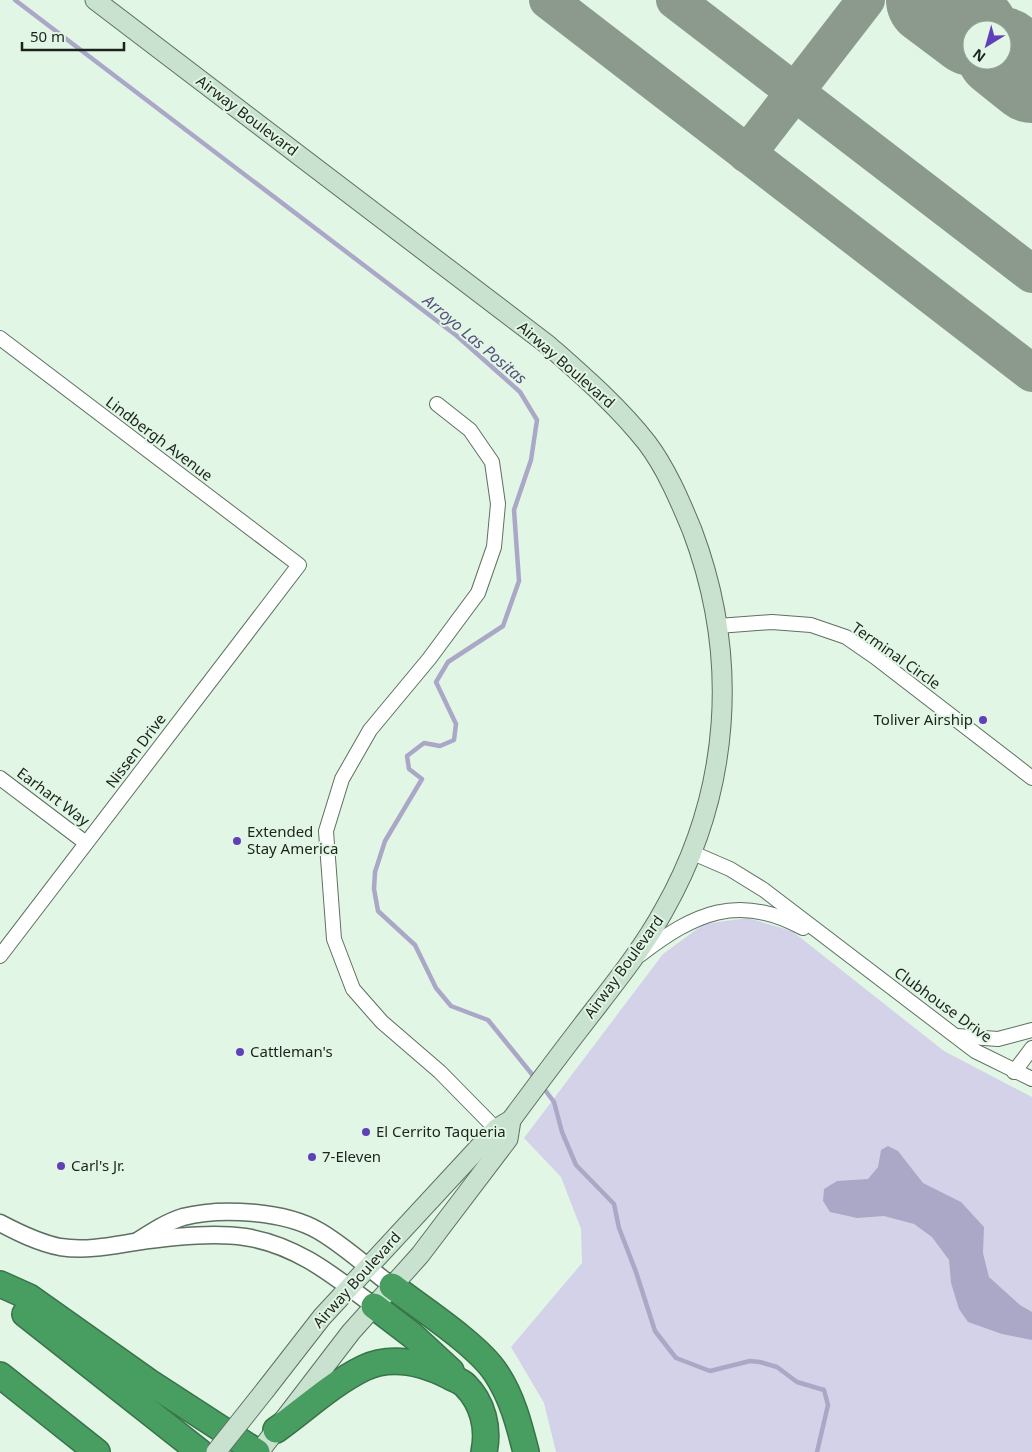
<svg xmlns="http://www.w3.org/2000/svg" width="1032" height="1452" viewBox="0 0 1032 1452" font-family="'Noto Sans',sans-serif">
	<rect width="100%" height="100%" fill="#e2f6e5"/>
	<!-- green -->
	<path fill="#d4d2e8" d="M748,918L792,931L944,1051L1032,1097V1452H556L544,1403L511,1347L582,1263L581,1229L561,1177L524,1138L663,954L704,924Z"/>
	<!-- water -->
	<path fill="#aba8c7" d="M888,1146L898,1151L923,1183L961,1202L984,1227L983,1253L989,1277L1020,1305L1032,1312V1340L1002,1334L968,1322L959,1309L951,1283L949,1260L932,1237L914,1224L884,1216L857,1218L830,1212L823,1201L824,1189L837,1181L868,1179L878,1167L881,1150Z"/>
	<g fill="none" stroke-linecap="round" stroke-linejoin="round">
		<!-- stream -->
		<g stroke="#aba8c7" stroke-width="4.5">
			<path d="M15,0L457,336L520,392L537,420L531,460L514,510L519,581L503,626L448,662L436,682L456,724L454,740L440,746L424,743L407,756L409,769L422,779L385,841L375,872L374,889L378,911L415,945L436,988L451,1006L488,1020L535,1078"/>
			<path d="M542,1086L554,1102L562,1132L576,1165L614,1204L619,1228L636,1272L655,1331L676,1358L710,1371L750,1361L760,1362L777,1367L797,1382L824,1390L828,1405L817,1452"/>
		</g>
		<!-- taxiway -->
		<g stroke="#8c9a8e" stroke-width="38">
			<path d="M548,0L1032,373"/>
			<path d="M675,0L1032,274"/>
			<path d="M747,154L866,0"/>
		</g>
		<!-- runway -->
		<g stroke="#8c9a8e" stroke-width="92">
			<path d="M932,0L972,30"/>
			<path d="M1002,53L1032,77"/>
		</g>
		<!-- minor casing -->
		<g stroke="#5e7062" stroke-width="16">
			<g id="minor">
				<path d="M0,338L299,565L0,956"/>
				<path d="M437,404L470,430L492,462L498,504L494,547L478,593L429,659L370,730L342,779L326,831L334,939L353,989L382,1022L440,1072L496,1129"/>
				<path d="M718,626L772,622L811,625L846,637L875,657L1032,778"/>
				<path d="M0,778L86,843"/>
				<path d="M693,853L730,869L764,890L975,1051L1032,1079"/>
				<path d="M640,955C693,914 738,892 803,928"/>
				<path d="M957,1036L998,1039L1032,1030"/>
				<path d="M1014,1072L1032,1048"/>
			</g>
		</g>
		<!-- tertiary casing -->
		<g stroke="#5e7062" stroke-width="19">
			<g id="tertiary">
				<path d="M0,1223C19,1233 39,1243 60,1247C86,1251 110,1246 135,1242C168,1237 213,1232 245,1237C297,1245 334,1276 374,1306"/>
				<path d="M139,1240C153,1231 167,1222 183,1217C221,1207 285,1211 319,1231C345,1246 368,1268 392,1286"/>
			</g>
		</g>
		<!-- secondary casing -->
		<g stroke="#5e7062" stroke-width="21">
			<g id="secondary">
				<path d="M95,0L548,345C583,376 618,406 647,443C666,468 680,501 692,530C740,657 731,792 664,910C641,952 610,989 581,1027C557,1058 534,1089 511,1120L496,1129L322,1317L266,1389"/>
				<path d="M259,1452L351,1332L420,1255L508,1139L511,1120"/>
			</g>
		</g>
		<!-- motorway casing -->
		<g stroke="#397349" stroke-width="28">
			<g id="motorway">
				<path d="M0,1284L29,1297L149,1382L257,1452"/>
				<path d="M392,1286C421,1308 478,1345 496,1373C512,1397 519,1424 526,1452"/>
				<path d="M374,1306L412,1335L451,1371"/>
				<path d="M25,1314L200,1452"/>
				<path d="M0,1375L97,1452"/>
				<path d="M276,1430C304,1410 333,1383 364,1368C392,1355 423,1363 449,1376C454,1379 461,1381 465,1385C483,1403 489,1428 484,1452"/>
			</g>
		</g>
		<!-- minor -->
		<use href="#minor" stroke="#fff" stroke-width="14"/>
		<!-- tertiary -->
		<use href="#tertiary" stroke="#fff" stroke-width="16"/>
		<!-- secondary -->
		<use href="#secondary" stroke="#c8e2cf" stroke-width="19"/>
		<!-- motorway -->
		<use href="#motorway" stroke="#489e60" stroke-width="25"/>
		<!-- secondary-bridge casing -->
		<g stroke="#5e7062" stroke-width="21" stroke-linecap="butt">
			<path id="secondary-bridge" d="M216,1452L266,1389"/>
		</g>
		<!-- secondary-bridge -->
		<use href="#secondary-bridge" stroke="#c8e2cf" stroke-width="19"/>
	</g>
	<!-- markers -->
	<g fill="#6040b9" stroke="#e2f6e5" stroke-width="2">
		<circle cx="983" cy="720" r="5"/>
		<circle cx="237" cy="841" r="5"/>
		<circle cx="240" cy="1052" r="5"/>
		<circle cx="366" cy="1132" r="5"/>
		<circle cx="312" cy="1157" r="5"/>
		<circle cx="61" cy="1166" r="5"/>
	</g>
	<g text-anchor="middle" stroke-width="4" stroke-linejoin="round" paint-order="stroke">
		<!-- street labels -->
		<g font-size="15" fill="#1c231d" stroke="#e2f6e5">
			<text transform="translate(247 116) rotate(37)" y="5">Airway Boulevard</text>
			<text transform="translate(566 365) rotate(41)" y="5">Airway Boulevard</text>
			<text transform="translate(159 439) rotate(37)" y="5">Lindbergh Avenue</text>
			<text transform="translate(896 656) rotate(35)" y="5">Terminal Circle</text>
			<text transform="translate(136 751) rotate(-53)" y="5">Nissen Drive</text>
			<text transform="translate(53 797) rotate(37)" y="5">Earhart Way</text>
			<text transform="translate(624 967) rotate(-54)" y="5">Airway Boulevard</text>
			<text transform="translate(943 1005) rotate(36)" y="5">Clubhouse Drive</text>
			<text transform="translate(357 1280) rotate(-48)" y="5">Airway Boulevard</text>
		</g>
		<!-- poi labels -->
		<g font-size="15" fill="#1c231d" stroke="#e2f6e5" text-anchor="start">
			<text x="973" y="725" text-anchor="end">Toliver Airship</text>
			<text x="247" y="837">Extended<tspan x="247" dy="17">Stay America</tspan></text>
			<text x="250" y="1057">Cattleman's</text>
			<text x="376" y="1137">El Cerrito Taqueria</text>
			<text x="322" y="1162">7-Eleven</text>
			<text x="71" y="1171">Carl's Jr.</text>
		</g>
		<!-- water labels -->
		<g font-size="16" font-style="italic" fill="#554e7c" stroke="#e2f6e5">
			<text transform="translate(475 339) rotate(40)" y="6">Arroyo Las Positas</text>
		</g>
	</g>
	<!-- north arrow -->
	<g transform="translate(987 45) rotate(217)"><circle r="24" fill="#e2f6e5" stroke="#93a295"/>
	<path d="M0-4L9 19L0 12L-9 19Z" fill="#6040b9"/>
	<text y="-8" font-size="14" font-weight="bold" text-anchor="middle" fill="#1c231d">N</text>
	</g>
	<!-- scale -->
	<path d="M22 42v8h102v-8" fill="none" stroke="#1c231d" stroke-width="2.5"/>
	<text x="30" y="42" font-size="15" fill="#1c231d" stroke="#e2f6e5" stroke-width="4" paint-order="stroke">50 m</text>
</svg>
